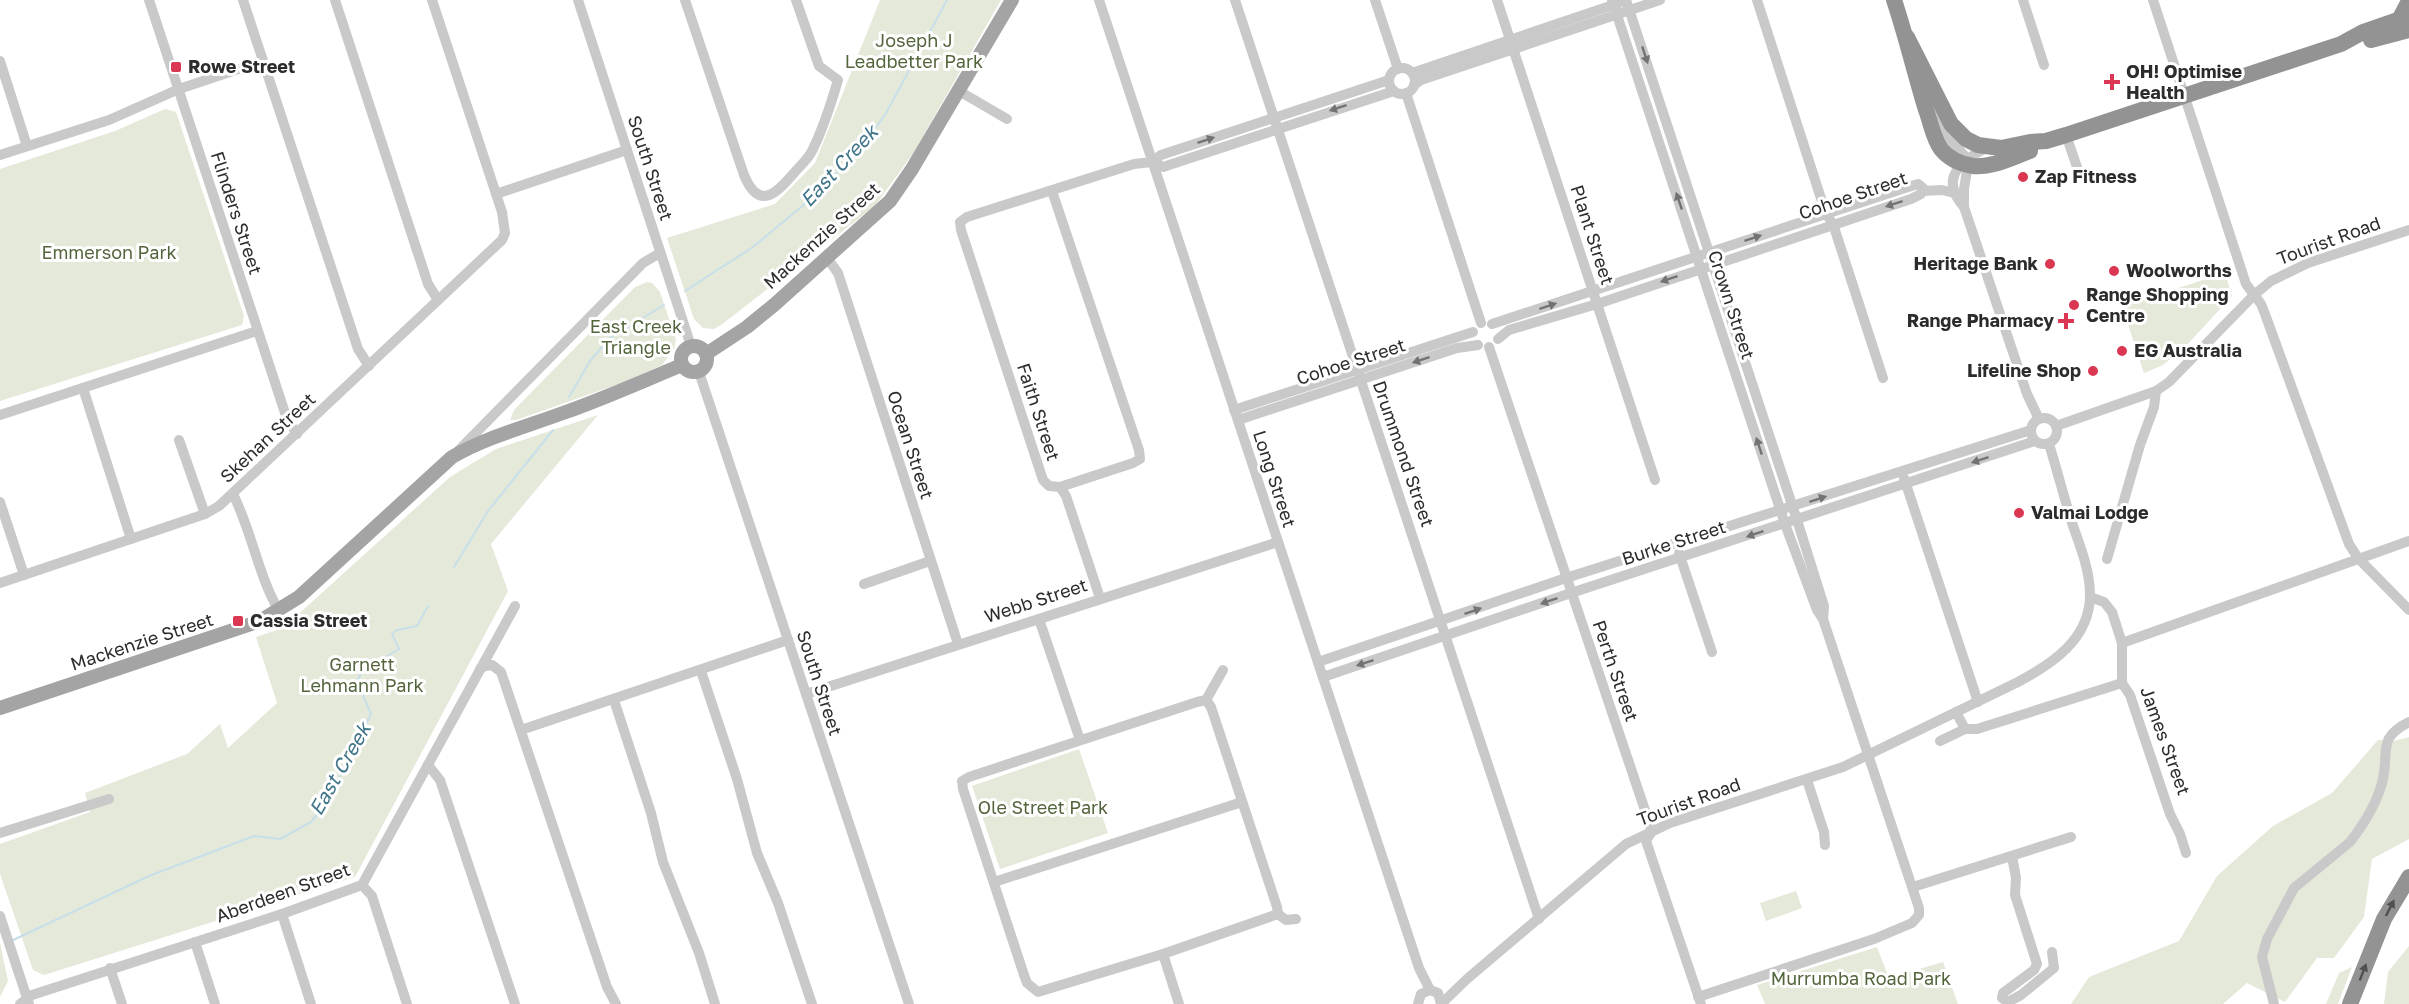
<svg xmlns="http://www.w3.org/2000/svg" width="2409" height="1004" viewBox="0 0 2409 1004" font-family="'Golos Text',sans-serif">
	<rect width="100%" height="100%" fill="#fff"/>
	<!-- green -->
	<g fill="#e4e9da">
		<path d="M880,0H1001L914,152L875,206L721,325L714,329L703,328L694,319L667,238L775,204L815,163Z"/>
		<path d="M165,109L176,112L244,316L242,325L0,401V169L115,131Z"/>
		<path d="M2225,273L2232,296L2186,346L2163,365L2144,373L2122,306Z"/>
		<path d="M647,282L652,283L660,292L676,340L674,349L662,365L627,381L516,420H510L514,410L635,287Z"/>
		<path d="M598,415L491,544L508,591L355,877L44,975L33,970L0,874V844L90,812L85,793L187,754L220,724L228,748L277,703L256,637L283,628L450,477L496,449Z"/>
		<path d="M2409,737V839L2372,859L2364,917L2334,958H2317L2285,1002L2247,983L2223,1004H2071L2089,977L2179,941L2217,876L2273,826L2332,793L2378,740L2394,741Z"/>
		<path d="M1079,749L1108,833L1000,869L972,786Z"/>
		<path d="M1796,891L1802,908L1766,921L1760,903Z"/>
		<path d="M0,943L8,981L0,997Z"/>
		<path d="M2409,946V1004H2384L2388,972Z"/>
		<path d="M1877,947L1889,978L1943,962L1958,1004H1765L1757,985Z"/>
		<path d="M2352,967L2338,1004H2326L2339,973Z"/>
	</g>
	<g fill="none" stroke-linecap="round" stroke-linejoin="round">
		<!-- stream -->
		<g stroke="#c7dfe9" stroke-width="2">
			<path d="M685,291L753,247L812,198L861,148L885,115L947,0"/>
			<path d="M569,397L590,361L610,338L664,305"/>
			<path d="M454,567L488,511L553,430"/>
			<path d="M11,941L149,876L254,836L280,839L311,822L325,805L371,714L357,682L362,671L399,649L392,634L397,630L417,626L428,606"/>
		</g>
		<!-- minor -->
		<g stroke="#c9c9c9" stroke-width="10">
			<path d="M149,0L287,419L297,434"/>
			<path d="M243,0L358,349L369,366"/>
			<path d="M335,0L428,284L438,300"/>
			<path d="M578,0L691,346"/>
			<path d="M685,0L744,175C759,211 776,194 794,173C800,166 808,159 812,151C823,129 831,104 838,80L819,66L796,0"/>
			<path d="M1099,0L1419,968L1430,990"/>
			<path d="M1235,0L1539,919"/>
			<path d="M1375,0L1398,69"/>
			<path d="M1497,0L1655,480"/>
			<path d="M1612,0L1785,524L1817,610L1823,619L1919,908V915L1912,923L1874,939L1698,997"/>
			<path d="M1626,0L1797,520L1824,606L1823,619"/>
			<path d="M1757,0L1826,214L1833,224L1883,378"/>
			<path d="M2023,0L2044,65"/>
			<path d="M2153,0L2246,284L2261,304L2265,314L2349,544L2358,558L2409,610"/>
			<path d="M0,61L27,146"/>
			<circle cx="1402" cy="81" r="13"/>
			<path d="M1412,73L1619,3"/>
			<path d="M1414,85L1421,80L1660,0"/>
			<path d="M959,91L1007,119"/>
			<path d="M1406,93L1481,323"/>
			<path d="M1936,101L1934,105L1945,134L1964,155L1968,165L1964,189V207L2027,394L2039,419"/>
			<path d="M2066,135L2078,170"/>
			<path d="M0,155L109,120L179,89L263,61"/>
			<path d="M1152,162L1161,155L1389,80"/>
			<path d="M1052,191L1139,450L1140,459L1133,463L1060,487"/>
			<path d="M1923,191L1942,190L1954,193"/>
			<path d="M496,194L627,150"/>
			<path d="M1964,207C1939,179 1960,160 1987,148"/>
			<path d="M827,258L838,273L958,644"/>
			<path d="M1492,324L1908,187L1918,184L1923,188L1921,194L1911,199L1597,304L1509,330L1498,339"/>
			<path d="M1489,347L1652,831L1646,841L1701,1004"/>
			<path d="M699,372L909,1004"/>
			<path d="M83,388L131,539"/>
			<path d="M1234,410L1473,332"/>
			<path d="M0,415L257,331"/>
			<circle cx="2044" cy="431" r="13"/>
			<path d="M1238,420L1457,348L1478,345"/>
			<path d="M2056,426L2156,391L2169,382L2254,295L2271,281L2308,263L2409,230"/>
			<path d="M179,440L205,514"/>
			<path d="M459,450L643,263L660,253"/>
			<path d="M1904,478L1978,702"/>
			<path d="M233,494C252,532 258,575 279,611"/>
			<path d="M0,502L24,575"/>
			<path d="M1679,553L1712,652"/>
			<path d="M2107,559L2140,445L2154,407L2156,391"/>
			<path d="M0,583L205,514L219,506L502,240L505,233L502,212L432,0"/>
			<path d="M864,584L930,561"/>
			<path d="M2090,597L2104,602L2112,612L2122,643V683L2130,695L2170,814L2180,834L2186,853"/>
			<path d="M1100,598L1066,496L1060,487L1049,486L1043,480L961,230L960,222L967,217L1134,164L1152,162L1163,167L1394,91"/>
			<path d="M1039,619L1080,740"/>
			<path d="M2122,643L2409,541"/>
			<path d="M1318,662L1566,578L2031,430"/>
			<path d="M480,669L485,666L492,665L501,672L607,987L616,1004"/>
			<path d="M1223,670L1206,700L1197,702L969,777L962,781L963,789L1024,975L1027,983L1038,992L1163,954L1278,914L1286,920L1296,919"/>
			<path d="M701,671L737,779L757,853L778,903L812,1004"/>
			<path d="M1323,677L1571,593L2035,441"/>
			<path d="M806,694L1278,542"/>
			<path d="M614,700L651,813L663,862L699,953L715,1004"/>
			<path d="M1206,700L1211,707L1277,907L1278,914"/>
			<path d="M1956,712L1965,729H1977L2122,683"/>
			<path d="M521,730L788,640"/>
			<path d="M1940,741L1965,729"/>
			<path d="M428,765L440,780L515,1004"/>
			<path d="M1807,780L1824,832L1825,845"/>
			<path d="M0,833L109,799"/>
			<path d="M2012,856L2016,878L2015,895L2037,964L2034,970L2003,993L2002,998L2008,1002L2021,995L2054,968L2052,952"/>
			<path d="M994,882L1242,802"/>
			<path d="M362,885L372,896L407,1004"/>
			<path d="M1913,887L2071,837"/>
			<path d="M282,914L311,1004"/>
			<path d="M0,916L29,1004"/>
			<path d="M195,942L215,1004"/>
			<path d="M1163,954L1179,1004"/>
			<path d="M110,968L122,1004"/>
			<path d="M20,1004L32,995L282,914L362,885L515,606"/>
			<path d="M1418,1004L1421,994L1430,990L1438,993L1441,1004"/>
			<path d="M1441,1004L1467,979L1626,844L1670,823L1843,767L2018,682C2052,664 2090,639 2090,595C2090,570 2080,546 2072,523C2064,497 2057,470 2049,444"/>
			<path d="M2274,1004L2262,957L2267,939L2294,888L2350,842C2364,824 2378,801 2383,779C2389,751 2377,738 2409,722"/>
		</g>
		<!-- major -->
		<g stroke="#a4a4a4" stroke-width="14">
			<circle cx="694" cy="359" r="13"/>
			<path d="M706,354L747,327L774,305L890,201L912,169L1012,0"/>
			<path d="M0,708L260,621L299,597L452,457C487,437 525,427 563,413C603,399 643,381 682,365"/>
		</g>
		<!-- highway -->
		<g stroke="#939393" stroke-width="16">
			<path d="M1894,0C1906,36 1915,74 1926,110C1931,123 1933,138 1941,149C1949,159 1960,164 1973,166C1992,168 2013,157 2030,151"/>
			<path d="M2399,20L2409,1"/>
			<path d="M1907,37L1951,124L1966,139L1978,145L2001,148L2030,142L2046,141L2066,135L2341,44L2363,32L2409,16"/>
			<path d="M2371,40L2409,30"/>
			<path d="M2350,1004L2384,919L2409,877"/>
		</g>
	</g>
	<!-- one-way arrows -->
	<defs><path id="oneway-solid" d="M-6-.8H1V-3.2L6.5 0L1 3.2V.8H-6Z" transform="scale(1.5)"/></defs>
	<g fill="#737373">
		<use href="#oneway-solid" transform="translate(1645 55) rotate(72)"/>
		<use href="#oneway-solid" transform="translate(1338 108) rotate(162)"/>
		<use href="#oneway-solid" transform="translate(1206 140) rotate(-18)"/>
		<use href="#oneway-solid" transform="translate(1679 201) rotate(-109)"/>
		<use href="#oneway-solid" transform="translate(1894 204) rotate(162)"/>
		<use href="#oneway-solid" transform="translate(1753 238) rotate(-18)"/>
		<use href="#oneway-solid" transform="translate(1669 279) rotate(161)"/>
		<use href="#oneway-solid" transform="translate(1548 306) rotate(-18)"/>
		<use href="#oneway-solid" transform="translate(1421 360) rotate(162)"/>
		<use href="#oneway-solid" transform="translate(1759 446) rotate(-108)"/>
		<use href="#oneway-solid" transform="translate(1980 460) rotate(162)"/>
		<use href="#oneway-solid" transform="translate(1818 499) rotate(-18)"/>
		<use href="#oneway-solid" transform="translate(1755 534) rotate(161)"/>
		<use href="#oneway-solid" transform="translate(1549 601) rotate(161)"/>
		<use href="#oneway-solid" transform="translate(1473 611) rotate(-19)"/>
		<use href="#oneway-solid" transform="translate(1365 663) rotate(162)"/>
	</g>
	<g fill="#505050">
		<use href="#oneway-solid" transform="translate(2390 908) rotate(-63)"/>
		<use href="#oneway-solid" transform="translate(2363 972) rotate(-69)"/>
	</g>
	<!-- markers -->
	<g fill="#db3652" stroke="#fff" stroke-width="2">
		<rect x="170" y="61" width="12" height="12" rx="3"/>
		<path d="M2109 73h6v6h6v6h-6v6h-6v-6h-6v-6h6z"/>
		<circle cx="2023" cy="177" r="6"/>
		<circle cx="2050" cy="264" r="6"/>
		<circle cx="2114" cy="271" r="6"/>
		<circle cx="2074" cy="305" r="6"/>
		<path d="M2063 312h6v6h6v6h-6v6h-6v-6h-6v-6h6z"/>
		<circle cx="2122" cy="351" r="6"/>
		<circle cx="2093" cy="371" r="6"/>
		<circle cx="2019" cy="513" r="6"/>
		<rect x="232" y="615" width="12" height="12" rx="3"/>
	</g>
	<g text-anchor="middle" stroke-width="6" stroke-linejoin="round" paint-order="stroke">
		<!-- park labels -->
		<g font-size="18" fill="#53653c" stroke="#fff">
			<text x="914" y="47">Joseph J<tspan x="914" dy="21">Leadbetter Park</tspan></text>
			<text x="109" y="259">Emmerson Park</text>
			<text x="636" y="333">East Creek<tspan x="636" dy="21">Triangle</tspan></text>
			<text x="362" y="671">Garnett<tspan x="362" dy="21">Lehmann Park</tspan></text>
			<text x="1043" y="814">Ole Street Park</text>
			<text x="1861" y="985">Murrumba Road Park</text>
		</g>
		<!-- poi labels -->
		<g font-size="18" font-weight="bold" fill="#2c2c2c" stroke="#fff" text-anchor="start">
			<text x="188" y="73">Rowe Street</text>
			<text x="2126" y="78">OH! Optimise<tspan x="2126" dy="21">Health</tspan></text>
			<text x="2035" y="183">Zap Fitness</text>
			<text x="2038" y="270" text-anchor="end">Heritage Bank</text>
			<text x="2126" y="277">Woolworths</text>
			<text x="2086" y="301">Range Shopping<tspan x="2086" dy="21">Centre</tspan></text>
			<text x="2054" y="327" text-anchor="end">Range Pharmacy</text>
			<text x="2134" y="357">EG Australia</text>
			<text x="2081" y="377" text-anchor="end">Lifeline Shop</text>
			<text x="2031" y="519">Valmai Lodge</text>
			<text x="250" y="627">Cassia Street</text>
		</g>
		<!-- street labels -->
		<g font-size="18" fill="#2c2c2c" stroke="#fff">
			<text transform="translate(650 168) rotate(72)" y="6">South Street</text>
			<text transform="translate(1853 196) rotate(-19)" y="6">Cohoe Street</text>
			<text transform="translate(236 213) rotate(72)" y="6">Flinders Street</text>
			<text transform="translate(1592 235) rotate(72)" y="6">Plant Street</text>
			<text transform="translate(822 236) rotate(-42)" y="6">Mackenzie Street</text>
			<text transform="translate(2329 241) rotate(-20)" y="6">Tourist Road</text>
			<text transform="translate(1731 305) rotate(72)" y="6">Crown Street</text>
			<text transform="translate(1351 362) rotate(-18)" y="6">Cohoe Street</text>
			<text transform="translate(1038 412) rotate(72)" y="6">Faith Street</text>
			<text transform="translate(268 438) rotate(-43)" y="6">Skehan Street</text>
			<text transform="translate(910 445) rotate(72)" y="6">Ocean Street</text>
			<text transform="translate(1403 454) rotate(71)" y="6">Drummond Street</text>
			<text transform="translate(1274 479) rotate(72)" y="6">Long Street</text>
			<text transform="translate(1674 543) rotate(-18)" y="6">Burke Street</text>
			<text transform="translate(1036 601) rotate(-18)" y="6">Webb Street</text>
			<text transform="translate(142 642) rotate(-18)" y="6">Mackenzie Street</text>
			<text transform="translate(1615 671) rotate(71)" y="6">Perth Street</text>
			<text transform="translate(819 683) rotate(72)" y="6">South Street</text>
			<text transform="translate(2165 741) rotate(70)" y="6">James Street</text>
			<text transform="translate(1689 802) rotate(-20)" y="6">Tourist Road</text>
			<text transform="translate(283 893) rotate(-20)" y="6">Aberdeen Street</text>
		</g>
		<!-- water labels -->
		<g font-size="20" font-style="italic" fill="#3f7489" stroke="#fff">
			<text transform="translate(839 166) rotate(-47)" y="7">East Creek</text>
			<text transform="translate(340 769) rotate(-60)" y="7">East Creek</text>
		</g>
	</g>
</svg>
